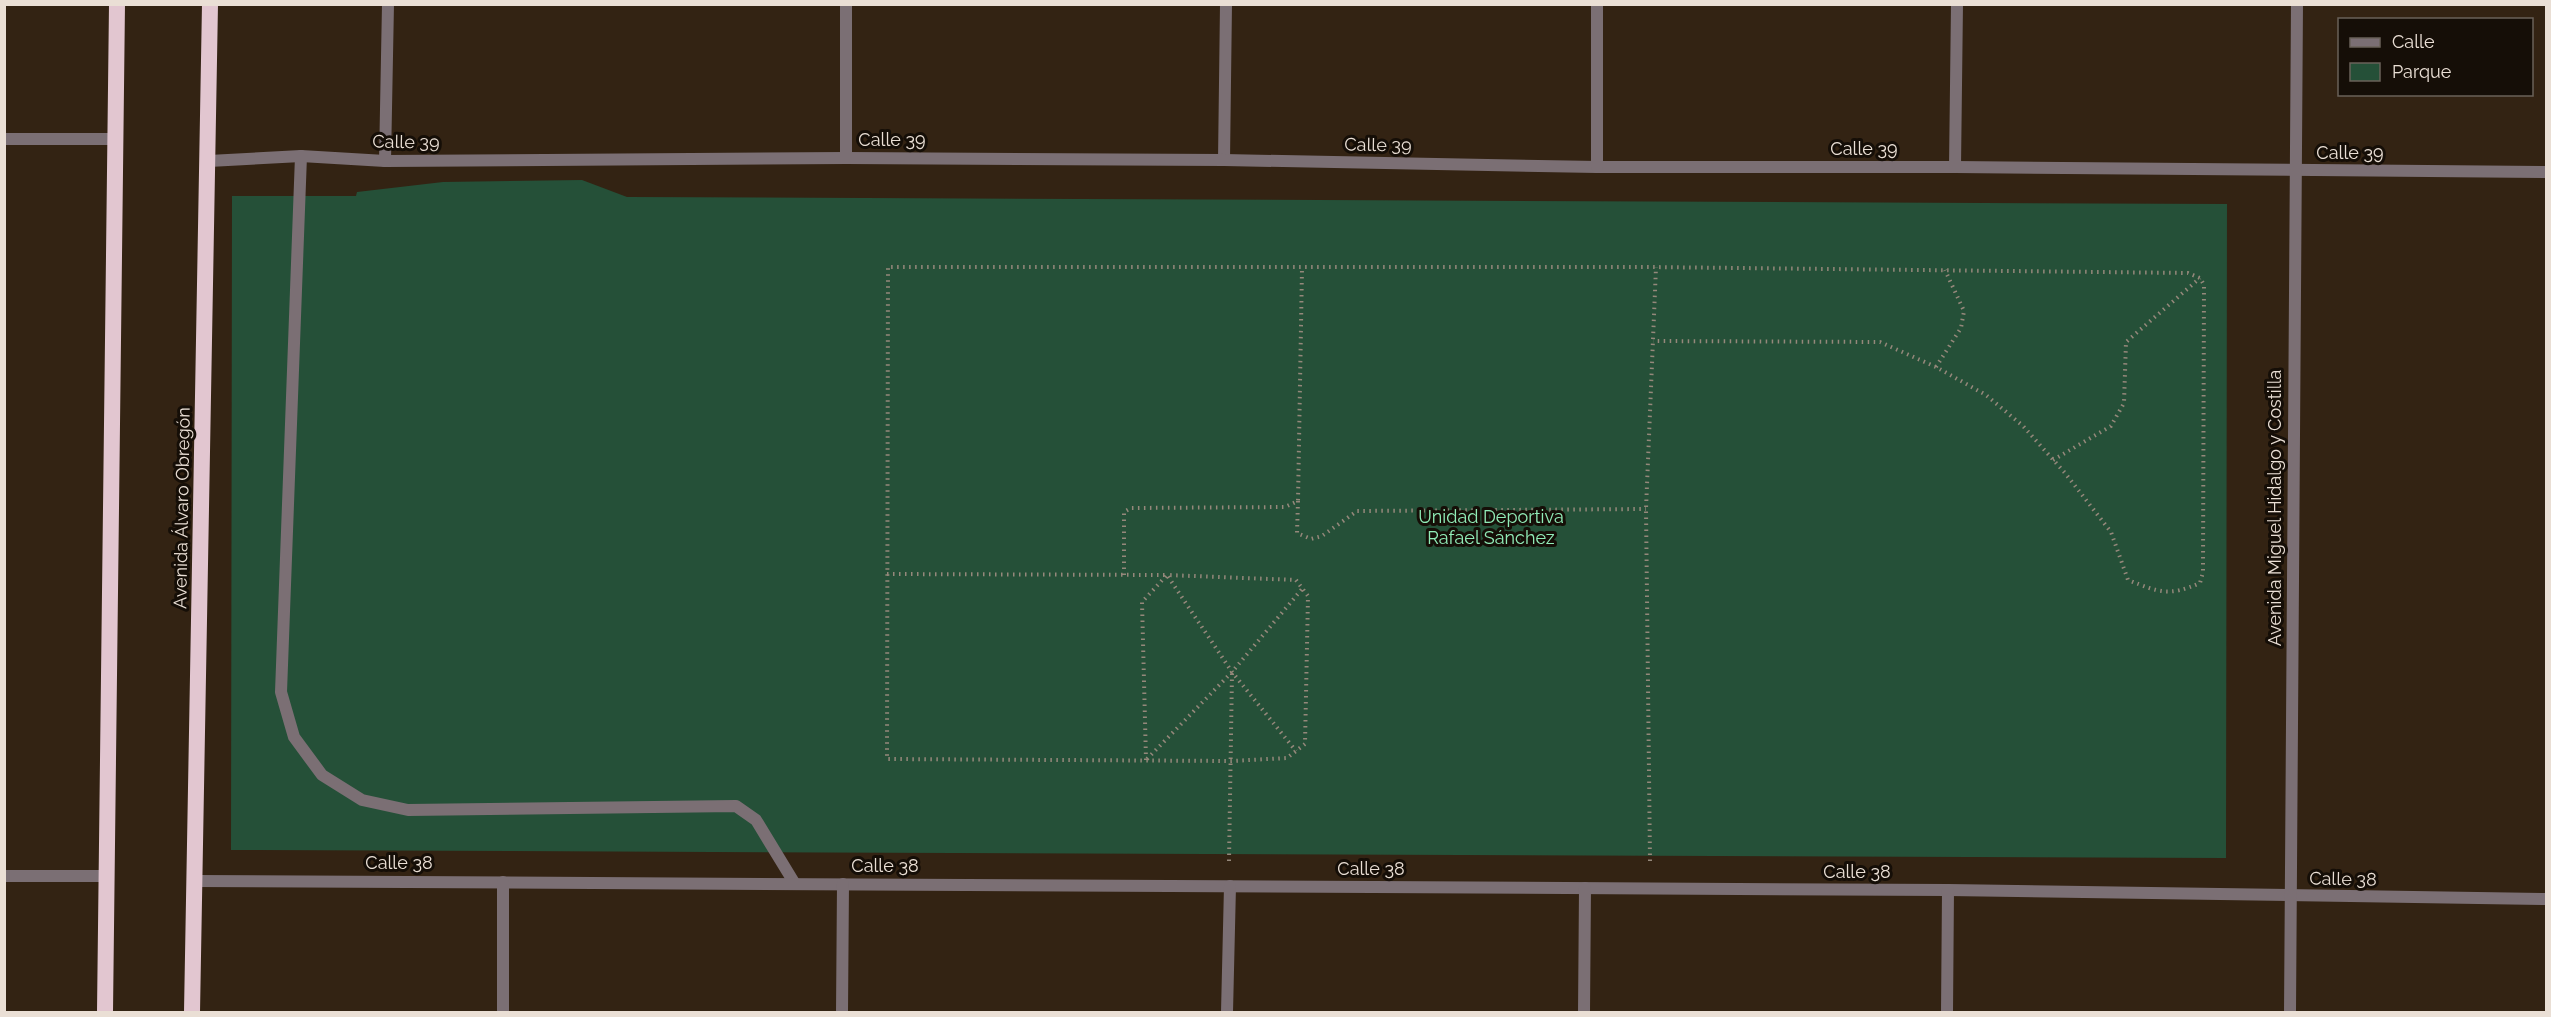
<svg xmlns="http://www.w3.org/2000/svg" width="2551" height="1017" viewBox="0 0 2551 1017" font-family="Raleway,sans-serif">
	<rect width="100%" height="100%" fill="#332313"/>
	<!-- green -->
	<path fill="#255038" d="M582,180L627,197L2227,204L2226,858L231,850L232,196H356L357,192L443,182Z"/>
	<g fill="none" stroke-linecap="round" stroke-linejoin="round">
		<!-- path -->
		<g stroke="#95887b" stroke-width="4" stroke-dasharray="1.5 4.5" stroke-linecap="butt">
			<path d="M1936,367L1961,328L1964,311L1945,270"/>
			<path d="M2053,460L2111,426L2124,403L2126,342L2200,278"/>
			<path d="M1298,501L1297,533L1311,539L1322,536L1357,511L1646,509"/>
			<path d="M887,574L1167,575L1232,672L1296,751"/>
			<path d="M1124,575V512L1131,508L1285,507L1298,501L1302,268"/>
			<path d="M1147,759L1232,672L1302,589"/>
			<path d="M1146,760L1142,602L1167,575L1296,580L1308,596L1305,744L1287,758L1231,761L887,759L888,267H1648L2188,273L2200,278L2204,285L2203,572L2200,583C2168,597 2159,592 2128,580L2111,532L2065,473L2023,426L1986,395L1936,367L1880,342L1653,341"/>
			<path d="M1229,861L1232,673"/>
			<path d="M1650,861L1646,509L1656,267"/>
		</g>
		<!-- service -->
		<path stroke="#7b6f74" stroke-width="12" d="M301,156L281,692L294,737L322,775L362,800L408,810L736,806L756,820L795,884"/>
		<!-- minor -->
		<g stroke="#7b6f74" stroke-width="12">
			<path d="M4,139H114"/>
			<path d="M846,158V4"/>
			<path d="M1224,160L1226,4"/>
			<path d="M209,161L301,156L385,161L846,158L1224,160L1597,167H1955L2546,172"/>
			<path d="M385,161L388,4"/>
			<path d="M1597,167V4"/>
			<path d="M1955,167L1957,4"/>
			<path d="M4,876H105"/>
			<path d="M195,881L1948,890L2546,899"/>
			<path d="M503,1012V882"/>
			<path d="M842,1012L843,884"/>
			<path d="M1227,1012L1230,886"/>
			<path d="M1584,1012L1585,888"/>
			<path d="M1947,1012L1948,890"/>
		</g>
		<!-- tertiary -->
		<path stroke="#7b6f74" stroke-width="12" d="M2290,1012L2297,4"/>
		<!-- trunk -->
		<g stroke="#e2c6d0" stroke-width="16">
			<path d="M105,1012L117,4"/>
			<path d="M192,1012L210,4"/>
		</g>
	</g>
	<g text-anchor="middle" stroke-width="6" stroke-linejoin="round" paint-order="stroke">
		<!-- street labels -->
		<g font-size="18" fill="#eadfd5" stroke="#150e07">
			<text x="892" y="146">Calle 39</text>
			<text transform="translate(406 142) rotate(1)" y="6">Calle 39</text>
			<text transform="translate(1378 145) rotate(1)" y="6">Calle 39</text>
			<text x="1864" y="155">Calle 39</text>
			<text x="2350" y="159">Calle 39</text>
			<text transform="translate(182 508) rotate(-89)" y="6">Avenida Álvaro Obregón</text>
			<text transform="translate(2275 508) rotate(-90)" y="6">Avenida Miguel Hidalgo y Costilla</text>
			<text x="399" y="869">Calle 38</text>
			<text x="885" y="872">Calle 38</text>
			<text x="1371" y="875">Calle 38</text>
			<text x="1857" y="878">Calle 38</text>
			<text transform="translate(2343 879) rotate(1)" y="6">Calle 38</text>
		</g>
		<!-- park labels -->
		<g font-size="18" fill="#91edb8" stroke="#150e07">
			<text x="1491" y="523">Unidad Deportiva<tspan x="1491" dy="21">Rafael Sánchez</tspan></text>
		</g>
	</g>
	<!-- border -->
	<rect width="2551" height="1017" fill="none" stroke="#eadfd5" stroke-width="12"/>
	<!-- legend -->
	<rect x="2338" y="18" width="195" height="78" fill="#150e07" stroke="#6a6259" stroke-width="1.5"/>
	<rect x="2350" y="38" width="30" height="9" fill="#7b6f74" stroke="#6a6259" stroke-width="1.5"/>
	<text x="2392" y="48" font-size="18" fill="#eadfd5">Calle</text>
	<rect x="2350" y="63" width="30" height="18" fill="#255038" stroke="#6a6259" stroke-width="1.5"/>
	<text x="2392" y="78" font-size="18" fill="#eadfd5">Parque</text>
</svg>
